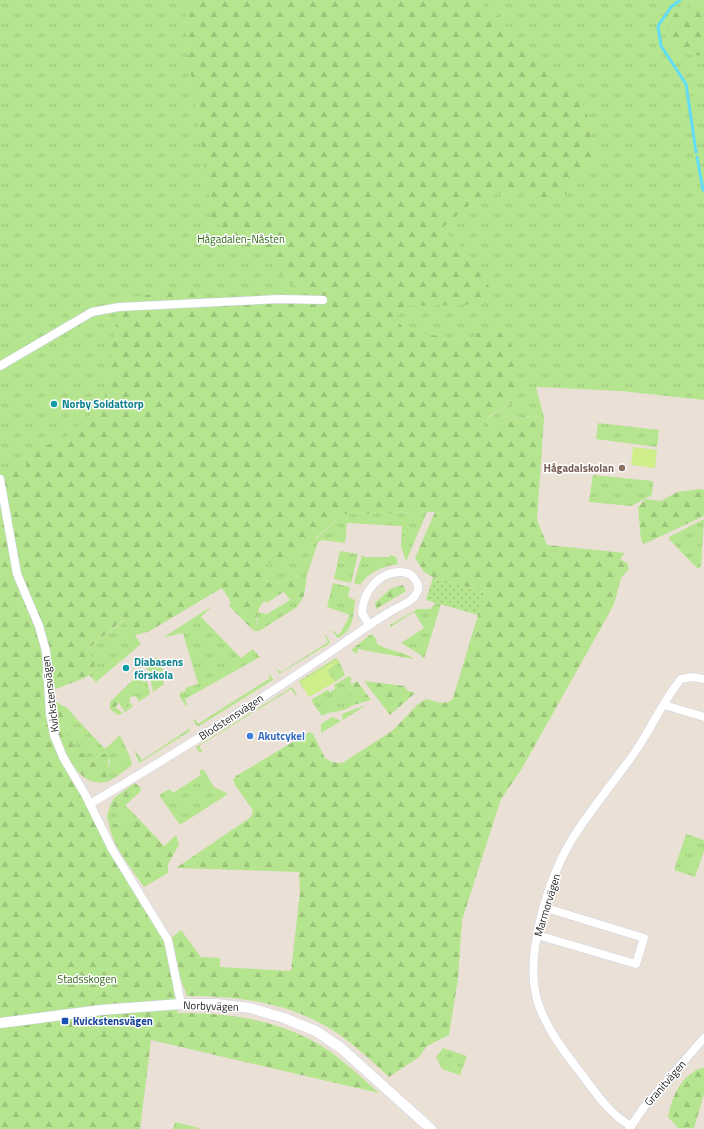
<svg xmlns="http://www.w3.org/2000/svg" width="704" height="1129" viewBox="0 0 704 1129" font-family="'Titillium Web',sans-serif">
	<defs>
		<pattern id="grass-tufts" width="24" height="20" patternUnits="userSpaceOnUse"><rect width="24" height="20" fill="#b5e58f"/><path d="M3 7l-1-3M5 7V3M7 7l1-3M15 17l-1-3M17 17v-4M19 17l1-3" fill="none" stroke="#9cc47b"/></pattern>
		<pattern id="forest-firs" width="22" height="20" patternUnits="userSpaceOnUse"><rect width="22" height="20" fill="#b5e58f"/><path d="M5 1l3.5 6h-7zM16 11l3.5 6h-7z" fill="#9cc47b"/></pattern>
		<pattern id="garden-dots" width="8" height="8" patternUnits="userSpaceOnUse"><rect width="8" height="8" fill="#b5e58f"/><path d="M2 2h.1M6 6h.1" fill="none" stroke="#9cc47b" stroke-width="1.8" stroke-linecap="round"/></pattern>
	</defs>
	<rect width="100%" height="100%" fill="#ebe0d6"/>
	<!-- grass -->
	<g fill="url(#grass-tufts)" fill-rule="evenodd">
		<path d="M0,0H704V400L621,391L536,387L544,417L521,416L485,429L483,423L494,414L518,399L0,580ZM586,109L597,159L575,172Z"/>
		<path d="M598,423L659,430L657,447L596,439Z"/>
		<path d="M593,475L653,481L652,495L631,506L589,502Z"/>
		<path d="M427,512L406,561L401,546L402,526L347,523L345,543L322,540L318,542L307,575C295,579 284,580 273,586L261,575L264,563L318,537L343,514Z"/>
		<path d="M704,519L701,566L698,569L669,539V537Z"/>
		<path d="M340,551L358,554L351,583L334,579Z"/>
		<path d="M362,555L365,557H389L390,555L396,557L398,564C381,567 370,571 360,585L354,583Z"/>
		<path d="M333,583L350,587L348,597L355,600C353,616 354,630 338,638L332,631H334L338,635L341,632L350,615L327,607Z"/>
		<path d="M304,596L297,607L259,631H254L258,620L257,612L267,614L290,600Z"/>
		<path d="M436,603L441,604L424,659L421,655L401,643L424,628L414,612L390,627V625L421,607L418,609H430Z"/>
		<path d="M212,606L201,617L241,658L253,649L260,657L185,699L187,705L186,706L179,696L181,692L186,691L185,688L198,684L183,633L164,637Z"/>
		<path d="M124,620L141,644L96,682L89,675L96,663L86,650Z"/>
		<path d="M326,635L330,643L279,674L276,668L281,672L322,646L328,642L325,636Z"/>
		<path d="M377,644C389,651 403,651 414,659L368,651L370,647Z"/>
		<path d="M156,658H159L163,671L161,672L164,684L153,692L149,670L146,669Z"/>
		<path d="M336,658L339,661L345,675L335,682L327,670L339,662L300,682L304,688L303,689L299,681Z"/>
		<path d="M143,671V682L147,681L150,694L139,702L136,696L130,697V703L133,706L127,711L126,705L117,695Z"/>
		<path d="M269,672L273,680L199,726L196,725L193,720L195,719L198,724L204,720L270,678Z"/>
		<path d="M349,676L352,679L350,681L355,689L353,705C341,714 331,710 322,716L311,700L327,690L330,692L335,689L334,685Z"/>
		<path d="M292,687L297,694L295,695L291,689L199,746L202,751L200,753L196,747Z"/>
		<path d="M366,705L343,720L342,714Z"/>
		<path d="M75,717L105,749L120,735L130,757C122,760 124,767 120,773C117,776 113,779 109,781L107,780L110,759L104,754L100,755L93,762H88L72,756L75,741L64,735L69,729L63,724L65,720Z"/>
		<path d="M332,717L341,721L321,733V724Z"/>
		<path d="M188,723L190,731L139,763L134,749L142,760L189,729Z"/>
		<path d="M203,769L214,787L228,794L180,825L159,795L170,789L173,793L201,775L199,771Z"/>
		<path d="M125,805L138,818L125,823L109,824L107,817L109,808C115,810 120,810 125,805Z"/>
		<path d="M686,834L704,840V851L695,877L674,870Z"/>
		<path d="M443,1048L467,1056L460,1075L442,1069L436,1057Z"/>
		<path d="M175,1122L199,1128V1129H173Z"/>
	</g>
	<!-- forest -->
	<g fill="url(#forest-firs)" fill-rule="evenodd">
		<path d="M184,0H474L496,13L511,32L560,75L578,95L586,109L597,159L575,172L567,193L544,201L515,190L490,195L473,202L443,227L453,240L474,259L480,275L490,288L482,298L466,305L409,306L395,316L405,331L467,340L482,330L510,334L518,399L493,414L483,423L485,429L522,416L544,417L537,520L547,545L625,553L620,559L627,563L629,569L621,578L614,604L602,626L521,770L501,799L462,920L458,979L449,1035L427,1046L419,1057L389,1077C368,1058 347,1037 322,1024C280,1001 233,996 187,996L173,958L179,992L177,1013C226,1013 267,1018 311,1040C337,1053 358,1075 379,1093L151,1040L140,1129H0V480L27,466L24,453L62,440L104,402L120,298L203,288L204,297L280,295V305L323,300L318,290L299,289L282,277L276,258L235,241L212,218L190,67ZM435,512L415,558L424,572L433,577L485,592L453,698C446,707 436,701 426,699L418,704L392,731L342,763L332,762L325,758L313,734L309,732L306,734L236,776L233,780L235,785L253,810L251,817L176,868L299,872L300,892L291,971L220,967V958L201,957L181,930L169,940L63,757L50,713L49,690L56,689L82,679L89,675L96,663L86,650L123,620L134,635L148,632L222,588L231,602L229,606L254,631C259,620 255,610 264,601L266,603C273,600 277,595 284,592L290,600L304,596L307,575C295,579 284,580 273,586L261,575L265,563C290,563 324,531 343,514Z"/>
		<path d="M701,0H704V55C682,56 673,54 664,32L675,13Z"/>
		<path d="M699,489L704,490V516L644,544L641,540L638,508L645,499L661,501L677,492Z"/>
		<path d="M403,585L406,591L376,609L375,603L390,589Z"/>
		<path d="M370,635H373L376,639L377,644L374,646H372L368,651L358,649L357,654L351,650Z"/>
		<path d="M357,681L371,700L353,705L350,696L355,689L352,684Z"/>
		<path d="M364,681L404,686L408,691L415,693L390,715Z"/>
		<path d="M117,695L125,702L127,711L125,712L119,703L115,707L123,713L118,715L110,709V702Z"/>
		<path d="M56,702L67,708L75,717L65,720L63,724L69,729L64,735L73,736L75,741L72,756L79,753H85L88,762H93L100,755L110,752L108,765L111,770L107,779L109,781C72,793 55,730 53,703Z"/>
		<path d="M130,757L132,765L116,777C122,770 121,760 130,757Z"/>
		<path d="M135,783L141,788L140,792C131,799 121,814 109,808L114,798Z"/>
		<path d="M138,818L164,846L176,835L179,845L168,864V873L144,887C132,869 112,846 109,824L125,823Z"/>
		<path d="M701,1068H704V1094L694,1128H678L668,1117C672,1096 680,1077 701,1068Z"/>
	</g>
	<!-- garden -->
	<path fill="url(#garden-dots)" d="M433,577L485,592L478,615L426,600Z"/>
	<!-- pitch -->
	<g fill="#ceee89">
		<path d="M633,447L657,450L655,468L631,465Z"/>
		<path d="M336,660L339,662L327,670L335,682L309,697L300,682Z"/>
	</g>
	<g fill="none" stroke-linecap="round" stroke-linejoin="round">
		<!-- stream -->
		<g stroke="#61ddf5" stroke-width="3">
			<path d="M680,0L671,7L658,26L661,46L686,84L696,152"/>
			<path d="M697,157L703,190"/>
		</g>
		<!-- minor casing -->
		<g stroke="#ccd2e1" stroke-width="9">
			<g id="minor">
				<path d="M0,366L92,312L119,307L280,299L323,300"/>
				<path d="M0,479L17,574L39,626L46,651L50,714L54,735L63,757L86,796L112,849L168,940L181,1004"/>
				<path d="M664,705L704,717"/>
				<path d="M90,804C181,750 271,694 358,633C369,625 381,617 393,610C400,606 409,603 414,597C418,592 420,586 416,581C413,575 408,572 401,572C378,572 363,592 362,613L369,625"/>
				<path d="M537,935L636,964L644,938L543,907"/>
				<path d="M631,1126C607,1113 593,1088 576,1067C561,1047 546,1027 538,1003C523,956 549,873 576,833C594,806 614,781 633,755C650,731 662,702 681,679L693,677L704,679"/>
				<path d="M629,1129L644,1107L704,1038"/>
			</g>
		</g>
		<!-- tertiary casing -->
		<g stroke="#ccd2e1" stroke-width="11">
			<path id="tertiary" d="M0,1023L101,1010L181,1004H216L250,1008L284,1018L316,1031L341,1048L431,1129"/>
		</g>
		<!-- minor -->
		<use href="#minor" stroke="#fff" stroke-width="8"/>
		<!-- tertiary -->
		<use href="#tertiary" stroke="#fff" stroke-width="10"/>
	</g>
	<!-- markers -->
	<g fill="#0f9aa8" stroke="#fff" stroke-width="1.5">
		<circle cx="54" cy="404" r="4"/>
		<circle cx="126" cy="668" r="4"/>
	</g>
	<circle fill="#8d6e63" stroke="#fff" stroke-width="1.5" cx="622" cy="468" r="4"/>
	<circle fill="#3f7fe0" stroke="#fff" stroke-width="1.5" cx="250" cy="736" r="4"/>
	<rect fill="#1a4fb4" stroke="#fff" stroke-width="1.5" x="61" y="1017" width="8" height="8" rx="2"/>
	<g text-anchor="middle" stroke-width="3" stroke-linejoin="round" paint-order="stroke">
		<!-- park labels -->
		<g font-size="11" fill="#2e6515" stroke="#fff">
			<text x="241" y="243">Hågadalen-Nåsten</text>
			<text x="87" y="983">Stadsskogen</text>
		</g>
		<!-- culture labels -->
		<g font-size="11" font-weight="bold" fill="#0d838f" stroke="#fff" text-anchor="start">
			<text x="62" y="408">Norby Soldattorp</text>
			<text x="134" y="666">Diabasens<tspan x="134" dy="13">förskola</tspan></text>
		</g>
		<!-- education labels -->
		<g font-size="11" font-weight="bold" fill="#785e54" stroke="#fff" text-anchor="end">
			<text x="614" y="472">Hågadalskolan</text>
		</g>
		<!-- street labels -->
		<g font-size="11" fill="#262626" stroke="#fff">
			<text transform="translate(50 694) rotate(-97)" y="4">Kvickstensvägen</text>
			<text transform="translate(231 717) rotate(-33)" y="4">Blodstensvägen</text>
			<text transform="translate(547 905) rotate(-73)" y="4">Marmorvägen</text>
			<text transform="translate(211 1006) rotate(2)" y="4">Norbyvägen</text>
			<text transform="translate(665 1083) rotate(-49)" y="4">Granitvägen</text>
		</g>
		<!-- shop labels -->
		<g font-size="11" font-weight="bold" fill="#366cbe" stroke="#fff" text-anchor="start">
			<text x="258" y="740">Akutcykel</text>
		</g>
		<!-- transit labels -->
		<g font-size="11" font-weight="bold" fill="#164399" stroke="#fff" text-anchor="start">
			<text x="73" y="1025">Kvickstensvägen</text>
		</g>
	</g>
</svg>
